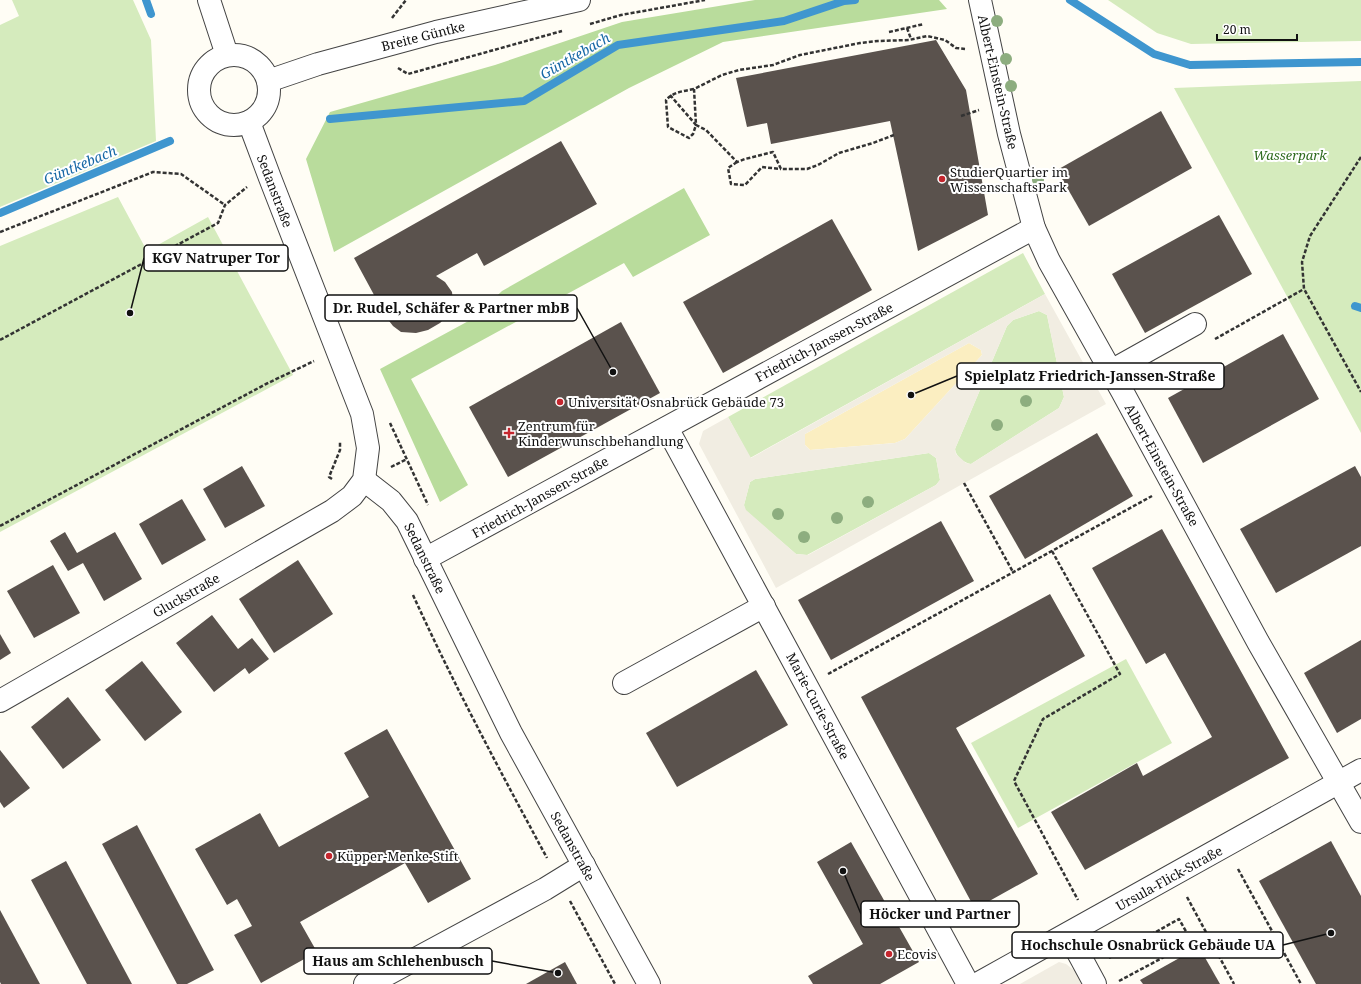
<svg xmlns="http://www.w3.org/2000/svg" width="1361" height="984" viewBox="0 0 1361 984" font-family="'Noto Serif',serif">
	<rect width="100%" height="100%" fill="#fffdf5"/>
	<!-- green -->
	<g fill="#d5ebbd">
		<path d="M12,0H133L151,40L156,141L0,207V25L19,16Z"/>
		<path d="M1108,0H1361V41L1191,44L1157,33Z"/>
		<path d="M1361,81V433L1174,88Z"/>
		<path d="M118,197L147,251L208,217L293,375L0,532V246Z"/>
		<path d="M1023,253L1045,294L750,458L728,417Z"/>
		<path d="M1039,311L1047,315L1064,397L1059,408L971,464C964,463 956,457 955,449L1007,326L1013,320Z"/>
		<path d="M929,453L936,458L940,480L936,485L807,555L796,554L745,510L744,505L750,482L755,479Z"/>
		<path d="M1126,659L1172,743L1018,828L971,743Z"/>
	</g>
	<!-- forest -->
	<g fill="#b9dc9c">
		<path d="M755,0H939L947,9L723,42L629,88L334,252L306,159L330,112L495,65L622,22Z"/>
		<path d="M684,188L710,235L633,277L624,263L411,379L468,485L440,502L380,369L474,318L502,291Z"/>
	</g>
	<!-- sand -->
	<path fill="#fbeec1" d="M969,343L981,350L982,355L905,439L895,443L810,450L805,445V434Z"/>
	<!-- plaza -->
	<g fill="#f1ede2" fill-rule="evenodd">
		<path d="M1045,294L1106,404L776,588L699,444L703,431L728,417L751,458ZM1039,311L1047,315L1064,397L1059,408L971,464L966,463L956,454L955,449L1007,326L1013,320ZM969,343L981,350L982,355L905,439L895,443L810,450L805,445V434ZM929,453L936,458L940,480L936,485L808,555L796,554L746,510L744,505L750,482L755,479Z"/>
		<path d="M1059,962L1066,964L1075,971L1082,984H1020Z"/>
	</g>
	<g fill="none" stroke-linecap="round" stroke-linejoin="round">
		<!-- stream -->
		<g stroke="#3f96cf" stroke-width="8">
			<path d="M146,0L151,14"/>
			<path d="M1070,0L1154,54L1190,65L1361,62"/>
			<path d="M330,119L524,101L618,45L784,21L844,1L855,0"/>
			<path d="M0,213L170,141"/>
			<path d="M1355,306L1361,308"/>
		</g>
	</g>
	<!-- building -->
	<g fill="#5a524d">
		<path d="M936,40L966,90L988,215L918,251L890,121L771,144L767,123L747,127L736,78Z"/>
		<path d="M1161,111L1192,168L1089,226L1057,170Z"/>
		<path d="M561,141L597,204L484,266L477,253L436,276L445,282L452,292L453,302L449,314L440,323L428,330L416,333L401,332L393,326L386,317L354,258Z"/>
		<path d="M1219,215L1252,274L1145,333L1112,274Z"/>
		<path d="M832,219L872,290L723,373L683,302Z"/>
		<path d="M621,322L660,393L508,477L469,407Z"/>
		<path d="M1283,334L1319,399L1203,463L1168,398Z"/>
		<path d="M1097,433L1133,496L1025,559L989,496Z"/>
		<path d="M242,466L265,506L225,528L203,489Z"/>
		<path d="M1355,466L1361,477V546L1276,593L1240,529Z"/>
		<path d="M182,499L206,540L162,565L139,524Z"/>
		<path d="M941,521L974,581L831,660L798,600Z"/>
		<path d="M1162,529L1289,758L1085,870L1051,812L1137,763L1143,776L1212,737L1165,653L1146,664L1092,568Z"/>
		<path d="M65,532L77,553L115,532L142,579L104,601L83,563L68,571L50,541Z"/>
		<path d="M298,560L333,614L274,653L239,599Z"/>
		<path d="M53,565L80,613L34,638L7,591Z"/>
		<path d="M1050,594L1085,656L956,728L1038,874L975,909L861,697Z"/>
		<path d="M212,615L238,649L252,638L269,659L249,674L245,668L214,692L176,643Z"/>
		<path d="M0,634L11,653L0,660Z"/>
		<path d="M1361,640V719L1337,733L1304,673Z"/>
		<path d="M142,661L182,712L145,741L105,690Z"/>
		<path d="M756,670L788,725L677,787L646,733Z"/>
		<path d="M68,697L101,740L63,769L31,727Z"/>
		<path d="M387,729L471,879L428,903L405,863L300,922L317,952L261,983L234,935L252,926L237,899L227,905L195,849L260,813L279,847L369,797L344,753Z"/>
		<path d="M0,750L30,788L4,808L0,802Z"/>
		<path d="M137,825L214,970L187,984H177L102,844Z"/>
		<path d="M1331,841L1361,896V984H1316L1259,881Z"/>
		<path d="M851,842L919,962L880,984H813L808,976L863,944L817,862Z"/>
		<path d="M66,861L132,984H87L31,880Z"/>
		<path d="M0,910L40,984H1L0,982Z"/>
		<path d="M1199,947L1220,984H1143L1140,980Z"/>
		<path d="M565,962L577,984H526Z"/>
	</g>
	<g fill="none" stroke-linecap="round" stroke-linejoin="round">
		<!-- minor casing -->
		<g stroke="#444" stroke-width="24">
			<g id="minor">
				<path d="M209,0L227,55"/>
				<path d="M980,0L1009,134L1034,228L1049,261L1122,391L1258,642L1361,822"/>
				<circle cx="234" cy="90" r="35"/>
				<path d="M268,81L318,64L436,32L579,0"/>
				<path d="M1111,371L1195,324"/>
				<path d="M667,428L968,984"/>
				<path d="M364,480L391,501L407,521L511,733L649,984"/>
				<path d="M425,559L1034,228"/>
				<path d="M624,683L764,606"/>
				<path d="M0,701L332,511L352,496L364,480L368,448L362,414L270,178L249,122"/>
				<path d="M1068,934L1095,984"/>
				<path d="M365,984L373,982L545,889L584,865"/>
				<path d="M977,984L1361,770"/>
			</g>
		</g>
		<!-- path -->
		<g stroke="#333" stroke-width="2.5" stroke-dasharray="4 2" stroke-linecap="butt">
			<path d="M392,18L406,0"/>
			<path d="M590,24L621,15L705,0"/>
			<path d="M907,28L911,39"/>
			<path d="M889,32L924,24"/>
			<path d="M398,68L408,74L562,31"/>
			<path d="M670,95L696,125L693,134L689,138L668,127L666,100C673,92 684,91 694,89"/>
			<path d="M961,116L979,110"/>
			<path d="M894,135L873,143L839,153L818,165L807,169H781L773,152L745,159L737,162L706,130L696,125L694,89L722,75L739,70L773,65L800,55L860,43L878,41L909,40L927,36L945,40L956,48L965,49"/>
			<path d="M1361,157L1310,236L1302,262L1304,289L1361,392"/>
			<path d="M737,162L728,168L731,184L745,185L762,167L781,169"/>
			<path d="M0,232L153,172L181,174L225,205"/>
			<path d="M1215,339L1304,289"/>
			<path d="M0,340L218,223L225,205L247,187"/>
			<path d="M390,423L428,505"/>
			<path d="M391,467L407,459"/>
			<path d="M332,479L329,477L340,450V441"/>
			<path d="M964,483L1013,572"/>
			<path d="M0,526L266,384L314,361"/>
			<path d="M1052,551L1120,674L1043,719L1014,781L1078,900"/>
			<path d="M413,595C454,685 500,771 547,858"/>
			<path d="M828,674L1152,496"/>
			<path d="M1238,869L1301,984"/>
			<path d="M1187,897L1234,984"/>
			<path d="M570,901L615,984"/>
			<path d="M1109,958L1179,919L1192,942"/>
			<path d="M1119,981L1207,934"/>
		</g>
		<!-- minor -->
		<use href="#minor" stroke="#fff" stroke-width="22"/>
	</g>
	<!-- trees -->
	<g fill="#8dad7f">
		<circle cx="997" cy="21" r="6"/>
		<circle cx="1006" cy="59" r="6"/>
		<circle cx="1011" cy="86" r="6"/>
		<circle cx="1038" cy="180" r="6"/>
		<circle cx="1026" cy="401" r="6"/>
		<circle cx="997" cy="425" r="6"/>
		<circle cx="868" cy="502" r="6"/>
		<circle cx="778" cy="514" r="6"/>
		<circle cx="837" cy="518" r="6"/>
		<circle cx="804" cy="537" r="6"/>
	</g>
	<!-- markers -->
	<g fill="#c4262e" stroke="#fff" stroke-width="1.5">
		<circle cx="942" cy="179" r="4"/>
		<circle cx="560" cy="402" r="4"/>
		<path d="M507 427h4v4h4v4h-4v4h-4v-4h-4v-4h4z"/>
		<circle cx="329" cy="856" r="4"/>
		<circle cx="889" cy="954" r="4"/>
	</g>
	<g text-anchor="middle" stroke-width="4" stroke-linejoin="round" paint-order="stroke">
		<!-- street labels -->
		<g font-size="13" fill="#111" stroke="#fff">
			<text transform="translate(423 36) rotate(-14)" y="5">Breite Güntke</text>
			<text transform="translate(998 82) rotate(77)" y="5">Albert-Einstein-Straße</text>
			<text transform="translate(275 191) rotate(69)" y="5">Sedanstraße</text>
			<text transform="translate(824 342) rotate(-28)" y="5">Friedrich-Janssen-Straße</text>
			<text transform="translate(1162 465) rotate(61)" y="5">Albert-Einstein-Straße</text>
			<text transform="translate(540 497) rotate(-29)" y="5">Friedrich-Janssen-Straße</text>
			<text transform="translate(425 558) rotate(64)" y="5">Sedanstraße</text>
			<text transform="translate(186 595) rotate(-30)" y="5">Gluckstraße</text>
			<text transform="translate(818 706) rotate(62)" y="5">Marie-Curie-Straße</text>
			<text transform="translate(573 846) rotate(61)" y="5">Sedanstraße</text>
			<text transform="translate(1169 878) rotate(-29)" y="5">Ursula-Flick-Straße</text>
		</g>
		<!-- park labels -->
		<g font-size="13" font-style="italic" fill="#2f6b1f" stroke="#fff">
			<text x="1290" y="160">Wasserpark</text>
		</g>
		<!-- poi labels -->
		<g font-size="13" fill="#111" stroke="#fff" text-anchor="start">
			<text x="950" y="177">StudierQuartier im<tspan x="950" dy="15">WissenschaftsPark</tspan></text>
			<text x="568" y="407">Universität Osnabrück Gebäude 73</text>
			<text x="518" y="431">Zentrum für<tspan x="518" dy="15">Kinderwunschbehandlung</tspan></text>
			<text x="337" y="861">Küpper-Menke-Stift</text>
			<text x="897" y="959">Ecovis</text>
		</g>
		<!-- water labels -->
		<g font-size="14" font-style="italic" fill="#1768a6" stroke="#fff">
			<text transform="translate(575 56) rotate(-30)" y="5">Güntkebach</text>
			<text transform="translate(80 165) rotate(-23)" y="5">Güntkebach</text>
		</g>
	</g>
	<!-- callouts -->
	<path fill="none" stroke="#111" stroke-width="1.5" d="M130 313L144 258M613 372L577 308M911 395L957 376M843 871L861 914M1331 933L1283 945M558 973L492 961"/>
	<g fill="#111" stroke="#fff" stroke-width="1.5">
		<circle cx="130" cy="313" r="4"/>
		<circle cx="613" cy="372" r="4"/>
		<circle cx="911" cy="395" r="4"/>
		<circle cx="843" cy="871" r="4"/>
		<circle cx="1331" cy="933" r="4"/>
		<circle cx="558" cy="973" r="4"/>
	</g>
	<g fill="#fff" stroke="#111" stroke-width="1.5">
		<rect x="144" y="245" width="144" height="26" rx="4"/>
		<rect x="325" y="295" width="252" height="26" rx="4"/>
		<rect x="957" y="363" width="267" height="26" rx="4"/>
		<rect x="861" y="901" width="158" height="26" rx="4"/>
		<rect x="1012" y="932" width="271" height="26" rx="4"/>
		<rect x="304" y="948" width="188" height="26" rx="4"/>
	</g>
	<g font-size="14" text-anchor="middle" font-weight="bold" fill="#111">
		<text x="216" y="263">KGV Natruper Tor</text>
		<text x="451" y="313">Dr. Rudel, Schäfer &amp; Partner mbB</text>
		<text x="1090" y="381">Spielplatz Friedrich-Janssen-Straße</text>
		<text x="940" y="919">Höcker und Partner</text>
		<text x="1148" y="950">Hochschule Osnabrück Gebäude UA</text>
		<text x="398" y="966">Haus am Schlehenbusch</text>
	</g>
	<!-- scale -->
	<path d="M1217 34v6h80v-6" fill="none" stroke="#111111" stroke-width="2"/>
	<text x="1223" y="34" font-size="12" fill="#111111" stroke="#ffffff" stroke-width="3" paint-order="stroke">20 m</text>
</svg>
